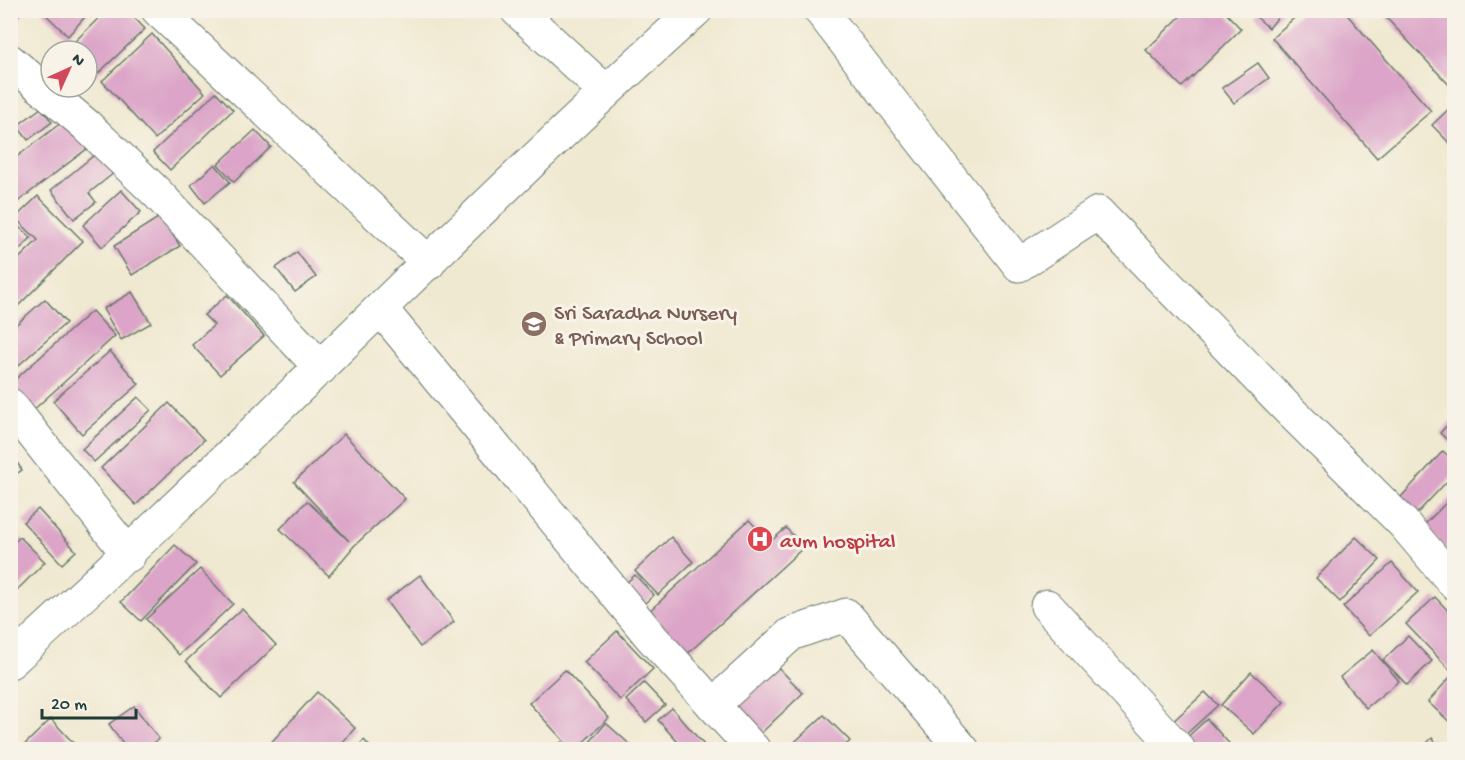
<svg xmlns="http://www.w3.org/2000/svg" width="1465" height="760" viewBox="0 0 1465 760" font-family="'Gochi Hand',sans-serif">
	<rect width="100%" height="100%" fill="#f7f3e8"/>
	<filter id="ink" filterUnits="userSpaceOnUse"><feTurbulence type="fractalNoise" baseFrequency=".0167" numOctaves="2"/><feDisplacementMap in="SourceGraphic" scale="12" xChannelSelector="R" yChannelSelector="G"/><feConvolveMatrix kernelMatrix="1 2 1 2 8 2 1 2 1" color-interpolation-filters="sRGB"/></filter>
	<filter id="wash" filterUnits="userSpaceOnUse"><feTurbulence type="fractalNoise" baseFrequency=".008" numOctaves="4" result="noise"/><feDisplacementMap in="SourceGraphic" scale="24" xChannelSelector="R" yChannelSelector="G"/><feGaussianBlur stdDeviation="1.35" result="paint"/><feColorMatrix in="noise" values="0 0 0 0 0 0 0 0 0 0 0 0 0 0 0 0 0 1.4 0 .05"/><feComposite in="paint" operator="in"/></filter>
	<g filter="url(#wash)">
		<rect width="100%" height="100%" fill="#f0e9d1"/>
		<g id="blocks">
			<!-- building -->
			<g fill="#dca4c8">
				<path d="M10,10H24L10,24Z"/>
				<path d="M41,10H91L68,36Z"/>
				<path d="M107,10H127L145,29L87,84V51H65Z"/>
				<path d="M1187,10H1223L1241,29L1182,87L1146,50Z"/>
				<path d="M1260,10H1284L1269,28L1255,16Z"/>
				<path d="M1303,10H1343L1431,111L1377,158L1272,38Z"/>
				<path d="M1379,10H1454V90Z"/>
				<path d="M152,34L205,93L155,139L102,81Z"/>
				<path d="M1258,63L1269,78L1234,103L1222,88Z"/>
				<path d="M216,92L233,110L170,170L153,152Z"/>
				<path d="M1454,104V148L1432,125Z"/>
				<path d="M41,108L52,122L28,140L17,126Z"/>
				<path d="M66,119L88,148L12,206L10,162Z"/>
				<path d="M255,130L271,147L234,182L218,164Z"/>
				<path d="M103,148L120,168L89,193L96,202L74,219L51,190Z"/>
				<path d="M215,164L230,182L205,203L191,185Z"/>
				<path d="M121,190L141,212L102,247L83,225Z"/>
				<path d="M38,196L83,241L10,314V267L38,240L15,218Z"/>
				<path d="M161,216L180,246L132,275L114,246Z"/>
				<path d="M10,219L31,238L10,259Z"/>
				<path d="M297,252L316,277L295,292L276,268Z"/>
				<path d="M132,292L151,323L121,340L103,309Z"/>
				<path d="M227,295L264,336L220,375L192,345L214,325L204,315Z"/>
				<path d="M45,299L66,323L10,373V330Z"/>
				<path d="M92,311L115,336L31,412L10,390V384Z"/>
				<path d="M110,351L139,384L82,434L53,401Z"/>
				<path d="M138,397L151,410L94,462L82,449Z"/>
				<path d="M169,403L204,440L136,505L101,468Z"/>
				<path d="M1454,418V447L1440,433Z"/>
				<path d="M344,434L405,499L354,546L329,576L280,529L307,501L349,541L294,482Z"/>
				<path d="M1443,451L1454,461V474L1407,524L1390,509Z"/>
				<path d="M10,452L22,470L10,478Z"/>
				<path d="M1454,495V550L1451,554L1423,526Z"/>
				<path d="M38,509L76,551L62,564L23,522Z"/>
				<path d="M749,520L770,542L786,528L804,547L684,657L645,615Z"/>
				<path d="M20,537L45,562L10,597V546Z"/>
				<path d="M671,537L693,562L658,595L635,571Z"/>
				<path d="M1356,537L1380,560L1340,602L1316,578Z"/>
				<path d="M175,545L196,564L141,621L121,602Z"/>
				<path d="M1392,563L1418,592L1369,636L1343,607Z"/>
				<path d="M200,569L233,604L179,655L146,619Z"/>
				<path d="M420,575L454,622L420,647L386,601Z"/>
				<path d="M635,575L654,595L644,604L626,583Z"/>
				<path d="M1435,597L1454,617V666L1450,670L1406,624Z"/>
				<path d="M242,609L276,645L221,698L186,661Z"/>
				<path d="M617,631L653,669L620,700L584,662Z"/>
				<path d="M1408,636L1432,661L1407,685L1383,660Z"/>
				<path d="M1373,650L1399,681L1366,708L1340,677Z"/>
				<path d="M775,664L803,693L756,738L729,709Z"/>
				<path d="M565,670L609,718L575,750H572L529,703Z"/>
				<path d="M1251,672L1284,702L1254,734L1221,705Z"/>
				<path d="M1451,676L1454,679V726L1428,702Z"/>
				<path d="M644,683L665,705L646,722L626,700Z"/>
				<path d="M317,692L355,728L336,750H270L267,747Z"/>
				<path d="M1205,692L1218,705L1182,738L1170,724Z"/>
				<path d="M134,706L159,739L144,750H127L109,724Z"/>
				<path d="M672,708L704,745L699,750H685L658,720Z"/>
				<path d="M824,715L850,741L841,750H786Z"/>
				<path d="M51,719L80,750H19Z"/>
				<path d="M1207,719L1235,750H1190L1183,741Z"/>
				<path d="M606,723L636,750H583Z"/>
				<path d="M1432,738L1443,750H1420Z"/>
				<path d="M364,740L373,750H354Z"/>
				<path d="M561,742L568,750H553Z"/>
			</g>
		</g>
	</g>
	<g filter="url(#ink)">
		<use href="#blocks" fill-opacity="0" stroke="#68796b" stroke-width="1.5"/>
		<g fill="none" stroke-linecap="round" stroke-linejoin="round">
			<!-- minor casing -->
			<g stroke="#68796b" stroke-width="35">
				<g id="minor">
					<path d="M158,10L429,263"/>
					<path d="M517,10L605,91"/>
					<path d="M820,10L1019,265L1098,213L1286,407L1403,523L1454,583"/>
					<path d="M10,61L86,125L157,193L321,368"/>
					<path d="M381,309L652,638L754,750"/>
					<path d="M10,405L129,555"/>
					<path d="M1047,606L1179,750"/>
					<path d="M10,662C244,450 461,220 696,10"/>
					<path d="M713,705L791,634L846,615L963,750"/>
				</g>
			</g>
			<!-- minor -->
			<use href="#minor" stroke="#fff" stroke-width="33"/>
		</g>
	</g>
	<!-- icons -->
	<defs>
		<g id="school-disc" transform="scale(1.35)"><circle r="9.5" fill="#8d6e63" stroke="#f7f3e8"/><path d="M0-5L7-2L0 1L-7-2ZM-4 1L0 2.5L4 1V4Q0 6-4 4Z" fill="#fff"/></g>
		<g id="hospital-disc" transform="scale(1.35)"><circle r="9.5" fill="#e0444e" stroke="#f7f3e8"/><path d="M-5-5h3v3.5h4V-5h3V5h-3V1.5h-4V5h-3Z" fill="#fff"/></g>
	</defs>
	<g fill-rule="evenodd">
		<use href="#school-disc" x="534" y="324"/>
		<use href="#hospital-disc" x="760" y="539"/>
	</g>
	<g text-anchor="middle" stroke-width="6" stroke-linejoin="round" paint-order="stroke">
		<!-- education labels -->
		<g font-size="22" fill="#785e54" stroke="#f7f3e8" text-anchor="start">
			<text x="554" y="319">Sri Saradha Nursery<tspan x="554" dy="25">&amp; Primary School</tspan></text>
		</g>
		<!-- health labels -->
		<g font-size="22" fill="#be3a42" stroke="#f7f3e8" text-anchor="start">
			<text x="780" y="547">avm hospital</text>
		</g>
	</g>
	<!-- margin -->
	<rect width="1465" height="760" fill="none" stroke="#f7f3e8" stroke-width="36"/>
	<!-- north arrow -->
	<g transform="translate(69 69) rotate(45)"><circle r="28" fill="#f7f3e8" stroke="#a1aaa0" stroke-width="1.5"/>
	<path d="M0-4.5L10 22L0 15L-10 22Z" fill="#d1495b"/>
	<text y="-9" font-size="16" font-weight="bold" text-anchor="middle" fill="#1f3d34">N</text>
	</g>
	<!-- scale -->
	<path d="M42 709v9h94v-9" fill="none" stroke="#1f3d34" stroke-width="3"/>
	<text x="51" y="709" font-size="18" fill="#1f3d34" stroke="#f7f3e8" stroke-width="4.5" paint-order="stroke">20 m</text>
</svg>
